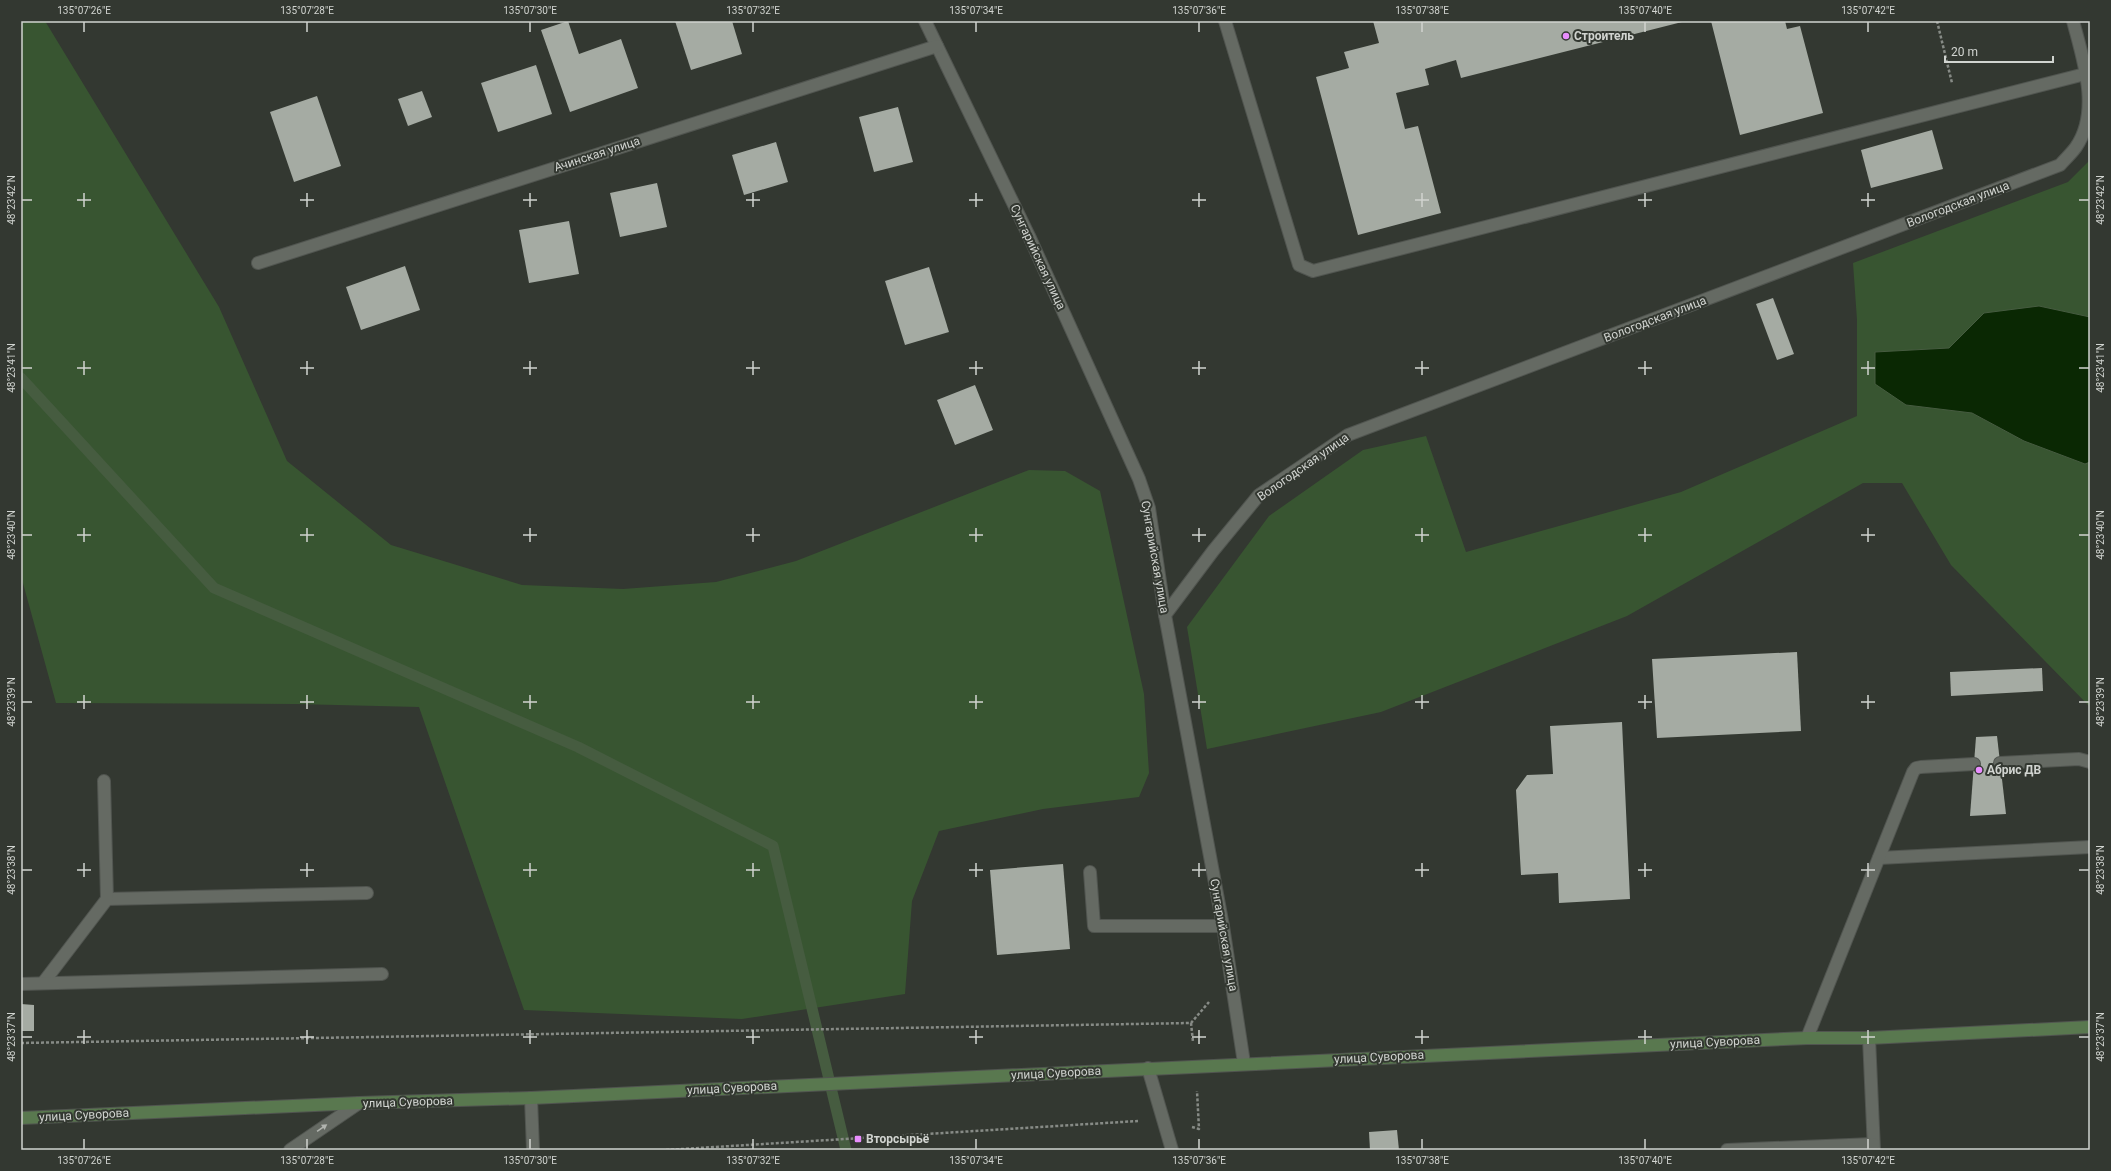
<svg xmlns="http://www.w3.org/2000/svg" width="2111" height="1171" viewBox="0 0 2111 1171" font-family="Roboto,sans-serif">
	<rect width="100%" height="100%" fill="#333831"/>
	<!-- green -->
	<g fill="#385531">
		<path d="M21,21H45L219,307L287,461L391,545L522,585L623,589L716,582L796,561L1029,470L1065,471L1100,491L1144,694L1149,773L1139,797L1043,809L939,831L912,901L905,994L742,1019L524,1010L419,707L296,704L56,703L21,576Z"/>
		<path d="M2090,160V317L2039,306L1984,313L1949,348L1875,352L1906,405L1972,413L2024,441L2085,464L2090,462V707L1951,565L1902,483H1863L1627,616L1381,712L1207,749L1187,627L1269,516L1363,450L1426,436L1466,552L1681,492L1857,416V320L1853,263L2068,182Z"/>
	</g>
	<!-- water -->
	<path fill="#0a2803" stroke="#465c40" d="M2039,306L2090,317V462L2085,464L2024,441L1972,413L1906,405L1875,384V352L1949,348L1984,313Z"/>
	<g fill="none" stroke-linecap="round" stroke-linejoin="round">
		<!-- stream -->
		<path stroke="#465c40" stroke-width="11" d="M21,378L214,588L578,747L773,846L846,1150"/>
	</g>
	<!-- building -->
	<g fill="#a5aba3">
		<path d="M568,21L579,54L621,39L638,88L570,112L541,30Z"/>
		<path d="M675,21H732L742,54L691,70Z"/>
		<path d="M1373,21H1682V22L1461,78L1456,60L1425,69L1429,85L1396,93L1405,129L1418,126L1441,213L1358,235L1316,77L1349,68L1344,52L1379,43Z"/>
		<path d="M1711,21H1785L1787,29L1800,26L1823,113L1740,135Z"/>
		<path d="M536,65L552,114L498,132L481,83Z"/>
		<path d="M422,91L432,117L408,126L398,99Z"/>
		<path d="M317,96L341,166L294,182L270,112Z"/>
		<path d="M898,107L913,162L874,172L859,117Z"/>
		<path d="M1932,130L1943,169L1871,188L1861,150Z"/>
		<path d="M776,142L788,182L744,195L732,155Z"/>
		<path d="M657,183L667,227L620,237L610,193Z"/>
		<path d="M569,221L579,274L529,283L519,230Z"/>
		<path d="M405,266L420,310L361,330L346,287Z"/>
		<path d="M929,267L949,332L905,345L885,281Z"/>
		<path d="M1773,298L1794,354L1777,360L1756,304Z"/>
		<path d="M975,385L993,430L955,445L937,400Z"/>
		<path d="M1797,652L1801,731L1657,738L1652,659Z"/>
		<path d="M2042,668L2043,691L1951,696L1950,672Z"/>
		<path d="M1622,722L1630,899L1559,903L1558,873L1521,875L1516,790L1527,775L1553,774L1550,726Z"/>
		<path d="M1997,736L2006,814L1970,816L1976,737Z"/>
		<path d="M1063,864L1070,949L997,955L990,870Z"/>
		<path d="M21,1004L34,1005V1031H21Z"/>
		<path d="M1397,1130L1399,1150H1370L1369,1132Z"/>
	</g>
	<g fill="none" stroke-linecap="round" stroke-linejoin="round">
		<!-- service casing -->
		<g stroke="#515550" stroke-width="14">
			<g id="service">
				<path d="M1225,21L1299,265L1313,271L2085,74"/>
				<path d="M2000,763L2079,759L2090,762"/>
				<path d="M1879,858L2090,847"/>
				<path d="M1090,872L1094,926H1223"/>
				<path d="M107,899L367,893"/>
				<path d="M43,983L107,899L104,781"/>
				<path d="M21,984L382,974"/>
				<path d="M1807,1038L1913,772L1916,768L1921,767L1974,764"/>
				<path d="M1869,1038L1874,1150"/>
				<path d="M1148,1068L1172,1150"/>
				<path d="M531,1098L533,1150"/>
				<path d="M1727,1150L1873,1144"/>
			</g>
		</g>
		<!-- minor casing -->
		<g stroke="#515550" stroke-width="14">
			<g id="minor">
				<path d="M925,21L1029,236L1139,479L1149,508L1165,615"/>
				<path d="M258,263L937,46"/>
			</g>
		</g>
		<!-- tertiary casing -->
		<g stroke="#515550" stroke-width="14">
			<g id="tertiary">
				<path d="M1244,1063L1223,926L1165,615L1213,551L1259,495L1348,435L2060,165C2065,159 2072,153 2076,147C2101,111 2083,59 2073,21"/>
				<path d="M290,1150L359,1103"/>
			</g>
		</g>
		<!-- secondary casing -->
		<g stroke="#515550" stroke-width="14">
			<path id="secondary" d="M21,1118L359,1103L531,1098L1807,1038H1869L2090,1027"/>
		</g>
		<!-- path -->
		<g stroke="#878b86" stroke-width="2.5" stroke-dasharray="3 2" stroke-linecap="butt">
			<path d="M1937,21L1952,83"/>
			<path d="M1191,1023L1193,1042"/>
			<path d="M21,1043L1191,1023L1209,1002"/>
			<path d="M1192,1127L1199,1129L1197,1091"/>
			<path d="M666,1150L1138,1121"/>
		</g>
		<!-- service -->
		<use href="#service" stroke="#656a63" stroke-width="12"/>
		<!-- minor -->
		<use href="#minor" stroke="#656a63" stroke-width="12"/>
		<!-- tertiary -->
		<use href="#tertiary" stroke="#656a63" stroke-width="12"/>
		<!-- secondary -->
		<use href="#secondary" stroke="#59784f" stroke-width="12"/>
	</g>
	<!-- one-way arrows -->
	<defs><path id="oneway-solid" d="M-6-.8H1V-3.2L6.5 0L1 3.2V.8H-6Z"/></defs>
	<use fill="#b1b4af" href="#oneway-solid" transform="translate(322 1128) rotate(-35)"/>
	<!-- ticks -->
	<path fill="none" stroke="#d1d4d0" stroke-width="1.5" d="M84,22V32M307,22V32M530,22V32M753,22V32M976,22V32M1199,22V32M1422,22V32M1645,22V32M1868,22V32M84,193V207M307,193V207M530,193V207M753,193V207M976,193V207M1199,193V207M1422,193V207M1645,193V207M1868,193V207M22,200H32M77,200H91M300,200H314M523,200H537M746,200H760M969,200H983M1192,200H1206M1415,200H1429M1638,200H1652M1861,200H1875M2079,200H2089M84,361V375M307,361V375M530,361V375M753,361V375M976,361V375M1199,361V375M1422,361V375M1645,361V375M1868,361V375M22,368H32M77,368H91M300,368H314M523,368H537M746,368H760M969,368H983M1192,368H1206M1415,368H1429M1638,368H1652M1861,368H1875M2079,368H2089M84,528V542M307,528V542M530,528V542M753,528V542M976,528V542M1199,528V542M1422,528V542M1645,528V542M1868,528V542M22,535H32M77,535H91M300,535H314M523,535H537M746,535H760M969,535H983M1192,535H1206M1415,535H1429M1638,535H1652M1861,535H1875M2079,535H2089M84,695V709M307,695V709M530,695V709M753,695V709M976,695V709M1199,695V709M1422,695V709M1645,695V709M1868,695V709M22,702H32M77,702H91M300,702H314M523,702H537M746,702H760M969,702H983M1192,702H1206M1415,702H1429M1638,702H1652M1861,702H1875M2079,702H2089M84,863V877M307,863V877M530,863V877M753,863V877M976,863V877M1199,863V877M1422,863V877M1645,863V877M1868,863V877M22,870H32M77,870H91M300,870H314M523,870H537M746,870H760M969,870H983M1192,870H1206M1415,870H1429M1638,870H1652M1861,870H1875M2079,870H2089M84,1030V1044M307,1030V1044M530,1030V1044M753,1030V1044M976,1030V1044M1199,1030V1044M1422,1030V1044M1645,1030V1044M1868,1030V1044M22,1037H32M77,1037H91M300,1037H314M523,1037H537M746,1037H760M969,1037H983M1192,1037H1206M1415,1037H1429M1638,1037H1652M1861,1037H1875M2079,1037H2089M84,1139V1149M307,1139V1149M530,1139V1149M753,1139V1149M976,1139V1149M1199,1139V1149M1422,1139V1149M1645,1139V1149M1868,1139V1149"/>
	<!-- markers -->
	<g fill="#e98efe" stroke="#333831" stroke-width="1.5">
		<circle cx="1566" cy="36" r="4"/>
		<circle cx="1979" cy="770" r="4"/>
		<rect x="854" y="1135" width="8" height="8" rx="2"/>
	</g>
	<g text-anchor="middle" stroke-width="4" stroke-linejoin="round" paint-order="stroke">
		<!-- poi labels -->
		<g font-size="12" font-weight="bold" fill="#d1d4d0" stroke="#333831" text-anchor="start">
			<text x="1574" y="40">Строитель</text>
			<text x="1987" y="774">Абрис ДВ</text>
			<text x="866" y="1143">Вторсырьё</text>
		</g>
		<!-- street labels -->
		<g font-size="12" fill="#d1d4d0" stroke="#333831">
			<text transform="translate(597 154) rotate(-18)" y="4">Ачинская улица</text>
			<text transform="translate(1958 204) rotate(-21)" y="4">Вологодская улица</text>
			<text transform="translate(1038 257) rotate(65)" y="4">Сунгарийская улица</text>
			<text transform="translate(1655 319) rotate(-21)" y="4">Вологодская улица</text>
			<text transform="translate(1303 467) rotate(-35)" y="4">Вологодская улица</text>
			<text transform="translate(1155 557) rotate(80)" y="4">Сунгарийская улица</text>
			<text transform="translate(1224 935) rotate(80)" y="4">Сунгарийская улица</text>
			<text transform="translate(1715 1042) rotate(-3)" y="4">улица Суворова</text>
			<text transform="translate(1379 1057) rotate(-3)" y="4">улица Суворова</text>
			<text transform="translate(1056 1073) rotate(-3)" y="4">улица Суворова</text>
			<text transform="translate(732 1088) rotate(-3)" y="4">улица Суворова</text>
			<text transform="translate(408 1102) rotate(-2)" y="4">улица Суворова</text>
			<text transform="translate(84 1115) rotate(-3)" y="4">улица Суворова</text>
		</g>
	</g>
	<!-- border -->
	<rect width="2111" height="1171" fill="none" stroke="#333831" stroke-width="44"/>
	<!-- scale -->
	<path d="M1945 56v6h108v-6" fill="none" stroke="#d1d4d0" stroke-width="2"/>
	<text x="1951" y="56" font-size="12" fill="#d1d4d0" stroke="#333831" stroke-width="3" paint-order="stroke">20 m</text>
	<rect x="22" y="22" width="2067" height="1127" fill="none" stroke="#d1d4d0" stroke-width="1.5"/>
	<g font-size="10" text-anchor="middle" fill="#d1d4d0">
		<text x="84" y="14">135°07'26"E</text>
		<text x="307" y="14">135°07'28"E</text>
		<text x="530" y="14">135°07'30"E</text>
		<text x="753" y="14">135°07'32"E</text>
		<text x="976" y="14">135°07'34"E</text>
		<text x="1199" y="14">135°07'36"E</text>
		<text x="1422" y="14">135°07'38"E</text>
		<text x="1645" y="14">135°07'40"E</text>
		<text x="1868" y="14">135°07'42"E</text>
		<text transform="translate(11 200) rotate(-90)" y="4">48°23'42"N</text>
		<text transform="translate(2100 200) rotate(-90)" y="4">48°23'42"N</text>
		<text transform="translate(11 368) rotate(-90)" y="4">48°23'41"N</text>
		<text transform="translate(2100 368) rotate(-90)" y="4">48°23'41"N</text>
		<text transform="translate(11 535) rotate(-90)" y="4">48°23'40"N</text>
		<text transform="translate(2100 535) rotate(-90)" y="4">48°23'40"N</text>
		<text transform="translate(11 702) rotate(-90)" y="4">48°23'39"N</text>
		<text transform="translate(2100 702) rotate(-90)" y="4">48°23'39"N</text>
		<text transform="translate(11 870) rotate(-90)" y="4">48°23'38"N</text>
		<text transform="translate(2100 870) rotate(-90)" y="4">48°23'38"N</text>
		<text transform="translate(11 1037) rotate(-90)" y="4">48°23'37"N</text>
		<text transform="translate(2100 1037) rotate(-90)" y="4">48°23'37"N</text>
		<text x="84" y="1164">135°07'26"E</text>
		<text x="307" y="1164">135°07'28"E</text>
		<text x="530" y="1164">135°07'30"E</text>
		<text x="753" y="1164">135°07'32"E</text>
		<text x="976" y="1164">135°07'34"E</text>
		<text x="1199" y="1164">135°07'36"E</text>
		<text x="1422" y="1164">135°07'38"E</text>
		<text x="1645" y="1164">135°07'40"E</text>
		<text x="1868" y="1164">135°07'42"E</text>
	</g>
</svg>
